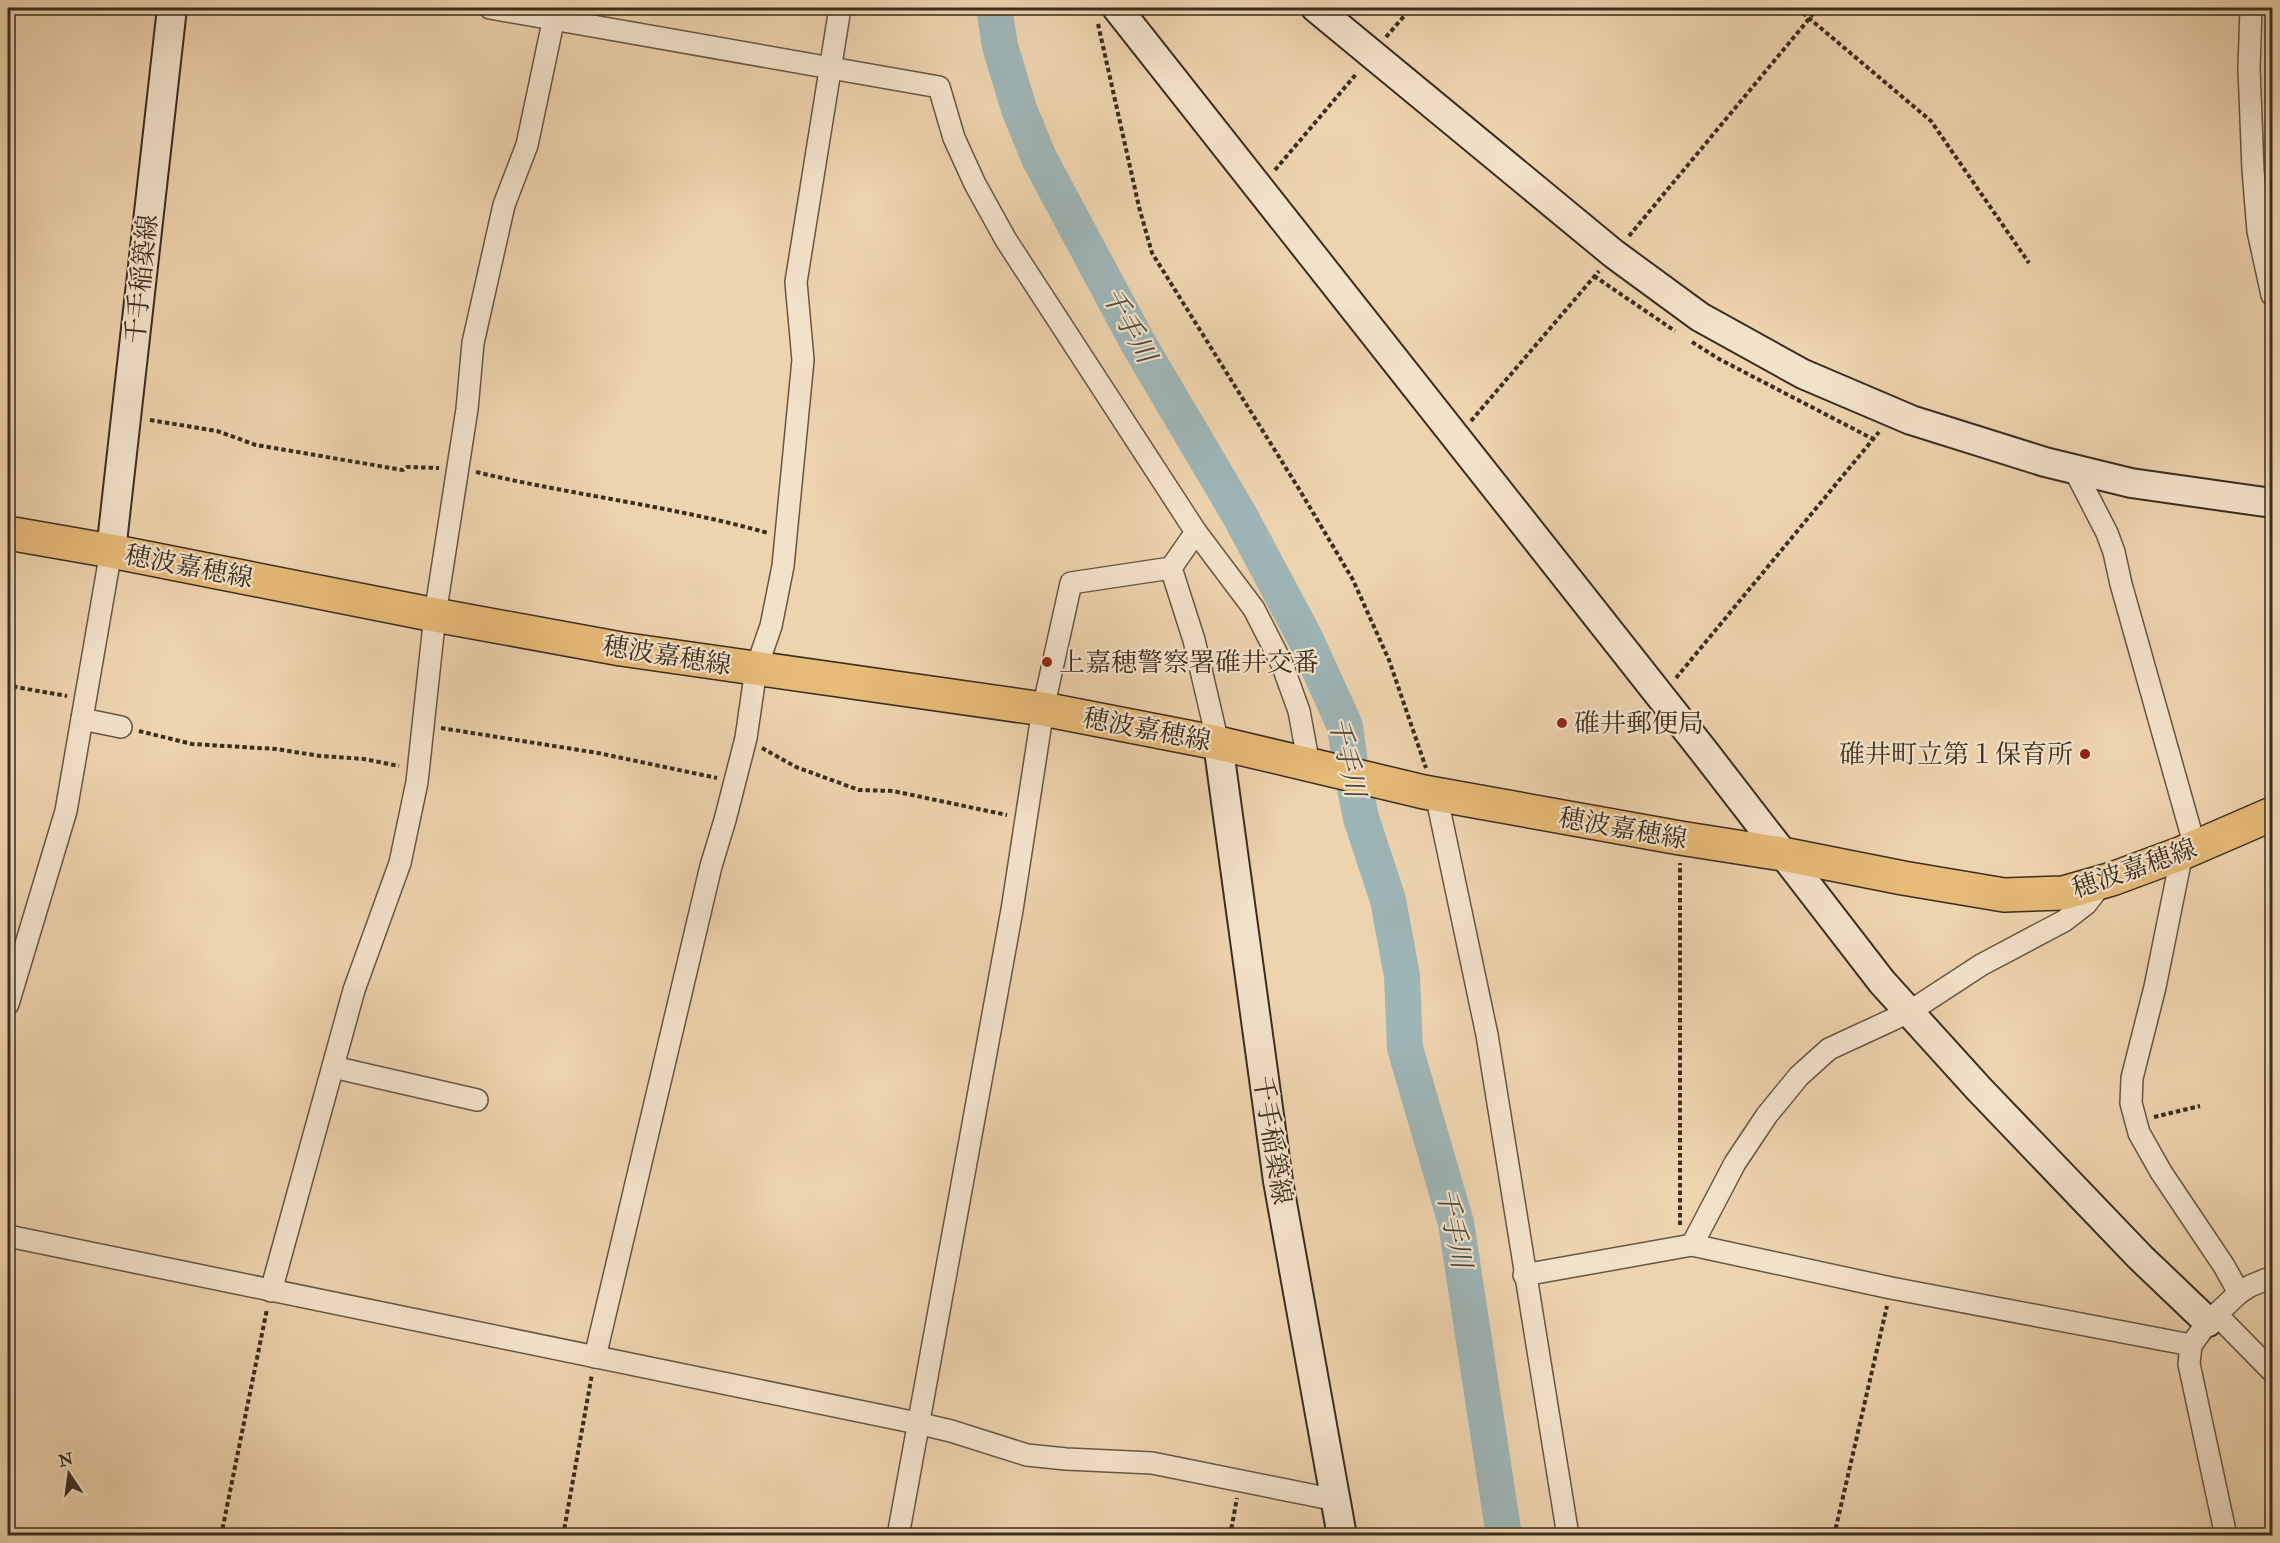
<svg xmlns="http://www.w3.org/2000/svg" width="2280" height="1543" viewBox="0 0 2280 1543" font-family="'IM FELL Double Pica','Noto Serif JP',serif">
	<rect width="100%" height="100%" fill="#edd3ae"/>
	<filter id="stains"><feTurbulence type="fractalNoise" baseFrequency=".00333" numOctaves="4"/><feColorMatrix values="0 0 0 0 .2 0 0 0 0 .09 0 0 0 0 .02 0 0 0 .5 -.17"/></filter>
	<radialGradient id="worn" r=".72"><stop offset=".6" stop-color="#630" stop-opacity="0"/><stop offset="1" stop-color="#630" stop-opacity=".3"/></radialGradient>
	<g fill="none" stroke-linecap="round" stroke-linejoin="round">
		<!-- river -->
		<path stroke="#9eb5b6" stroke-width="36" d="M994,8L1000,46L1019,109L1039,158L1138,343L1240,516L1305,638L1345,726L1350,764L1361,818L1388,900L1402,976L1405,1048L1456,1223L1504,1536"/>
		<!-- street casing -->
		<g stroke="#675643" stroke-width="24">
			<g id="street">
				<path d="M490,8L939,87L954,138L975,184L1006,240L1196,532L1171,568L1194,640L1218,743"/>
				<path d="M2251,8L2249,68L2253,170L2258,231L2272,295"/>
				<path d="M2074,469L2107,533L2114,552L2121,584L2195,847"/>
				<path d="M1196,532L1254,609L1282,664L1299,711L1309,765"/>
				<path d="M82,719L121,727"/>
				<path d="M1436,794L1487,1035L1568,1536"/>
				<path d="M2182,853L2155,987L2132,1078L2131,1103L2139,1133L2161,1172L2224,1266L2239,1293"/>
				<path d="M8,1004L66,811L111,551"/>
				<path d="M333,1067L477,1100"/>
				<path d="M8,1236L917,1423L951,1431L1027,1455L1066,1459L1152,1463L1336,1500"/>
				<path d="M1692,1245L1735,1163L1767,1115L1799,1076L1829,1049L1909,1012L1981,965L2064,921L2086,904L2103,882"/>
				<path d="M1524,1275L1692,1245L1891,1288L2191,1345"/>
				<path d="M271,1291L354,990L400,863L417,782L435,615L467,409L473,343L504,205L527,145L556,8"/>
				<path d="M2216,1314L2272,1371"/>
				<path d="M595,1357L711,866L725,820L746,738L756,669L771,626L783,566L803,360L796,282L840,8"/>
				<path d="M898,1536L1012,910L1043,709L1071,583L1171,568"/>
				<path d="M2226,1536L2189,1364L2191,1345L2208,1322L2239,1293L2250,1286L2272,1277"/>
			</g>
		</g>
		<!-- secondary casing -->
		<g stroke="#3a2d1f" stroke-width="32">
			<g id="secondary">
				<path d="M1117,8L1706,754L1882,982L1979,1089L2140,1257L2208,1322"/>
				<path d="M1316,8L1614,254L1700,317L1803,374L1911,420L2045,462L2131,483L2272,503"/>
				<path d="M111,551L172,8"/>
				<path d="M1218,743L1278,1181L1342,1536"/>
			</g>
		</g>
		<!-- primary casing -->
		<g stroke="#3a2d1f" stroke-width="36">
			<path id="primary" d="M8,533L111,551L435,615L621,649L1043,709L1218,743L1424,792L1680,838L1782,854L1903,878L2004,895L2063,893L2112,879L2182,853L2272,814"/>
		</g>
		<!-- path -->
		<g stroke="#3a2d1f" stroke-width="4" stroke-dasharray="4.5 3" stroke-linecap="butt">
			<path d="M1797,8L1931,121L2029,263"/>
			<path d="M1098,24L1139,207L1152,253L1299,489L1353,580L1389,660L1426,768"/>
			<path d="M1386,37L1411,8"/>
			<path d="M1275,170L1357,73"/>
			<path d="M1629,236L1818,8"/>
			<path d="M1594,276L1675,331"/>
			<path d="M1692,342L1719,359L1873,439"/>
			<path d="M150,420L217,431L256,445L403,470L407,467L439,468"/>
			<path d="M1471,421L1599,271"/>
			<path d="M476,472C572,495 672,506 768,533"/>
			<path d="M1676,678L1879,432"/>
			<path d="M8,682L10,686L67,696"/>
			<path d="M441,728L598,753L717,778"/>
			<path d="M139,731L192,744L276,749L320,756L364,759L399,766"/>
			<path d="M762,748L796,767L859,790L893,791L1007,815"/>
			<path d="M2154,1117L2200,1106"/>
			<path d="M1680,1225V863"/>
			<path d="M221,1536L267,1309"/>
			<path d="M563,1536L592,1374"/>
			<path d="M1230,1536L1237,1498"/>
			<path d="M1834,1536L1887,1306"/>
		</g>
		<!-- street -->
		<use href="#street" stroke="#f3e2ca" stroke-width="21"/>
		<!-- secondary -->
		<use href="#secondary" stroke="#f3e2ca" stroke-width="28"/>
		<!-- primary -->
		<use href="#primary" stroke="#e6ba77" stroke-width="33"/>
	</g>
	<!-- markers -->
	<g fill="#8f2418" stroke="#f3e2ca" stroke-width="2">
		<circle cx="1047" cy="662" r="6"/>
		<circle cx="1562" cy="723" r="6"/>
		<circle cx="2085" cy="754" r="6"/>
	</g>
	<g text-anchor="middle" stroke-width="4.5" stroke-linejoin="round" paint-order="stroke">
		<!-- street labels -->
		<g font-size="26" fill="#3a2d1f" stroke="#f3e2ca">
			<text transform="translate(141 279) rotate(-84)" y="9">千手稲築線</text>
			<text transform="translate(189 566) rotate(11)" y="9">穂波嘉穂線</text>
			<text transform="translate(667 655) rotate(9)" y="9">穂波嘉穂線</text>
			<text transform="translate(1147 729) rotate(11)" y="9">穂波嘉穂線</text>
			<text transform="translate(1623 828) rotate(10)" y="9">穂波嘉穂線</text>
			<text transform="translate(2134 868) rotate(-19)" y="9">穂波嘉穂線</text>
			<text transform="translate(1273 1140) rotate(81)" y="9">千手稲築線</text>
		</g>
		<!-- poi labels -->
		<g font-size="26" fill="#3a2d1f" stroke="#f3e2ca" text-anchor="start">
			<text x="1059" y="671">上嘉穂警察署碓井交番</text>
			<text x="1574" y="732">碓井郵便局</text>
			<text x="2073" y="763" text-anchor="end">碓井町立第１保育所</text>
		</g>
		<!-- water labels -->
		<g font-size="27" font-style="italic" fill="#4e483d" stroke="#f3e2ca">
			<text transform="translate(1129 325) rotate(61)" y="9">千手川</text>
			<text transform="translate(1347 757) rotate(77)" y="9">千手川</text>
			<text transform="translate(1454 1228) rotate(78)" y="9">千手川</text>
		</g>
	</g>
	<!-- margin -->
	<rect width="2280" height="1543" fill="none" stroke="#edd3ae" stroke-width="30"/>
	<rect x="9" y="9" width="2262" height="1525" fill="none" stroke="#3a2d1f" stroke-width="3"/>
	<rect x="15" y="15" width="2250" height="1513" fill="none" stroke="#3a2d1f" stroke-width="1.5"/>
	<!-- north arrow -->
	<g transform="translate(69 1474) rotate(347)" stroke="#f3e2ca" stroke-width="4.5" paint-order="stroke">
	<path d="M0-4.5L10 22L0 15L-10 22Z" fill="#3a2d1f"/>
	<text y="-9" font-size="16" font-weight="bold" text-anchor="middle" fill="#3a2d1f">N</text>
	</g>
	<rect width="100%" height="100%" filter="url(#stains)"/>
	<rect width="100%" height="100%" fill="url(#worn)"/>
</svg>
